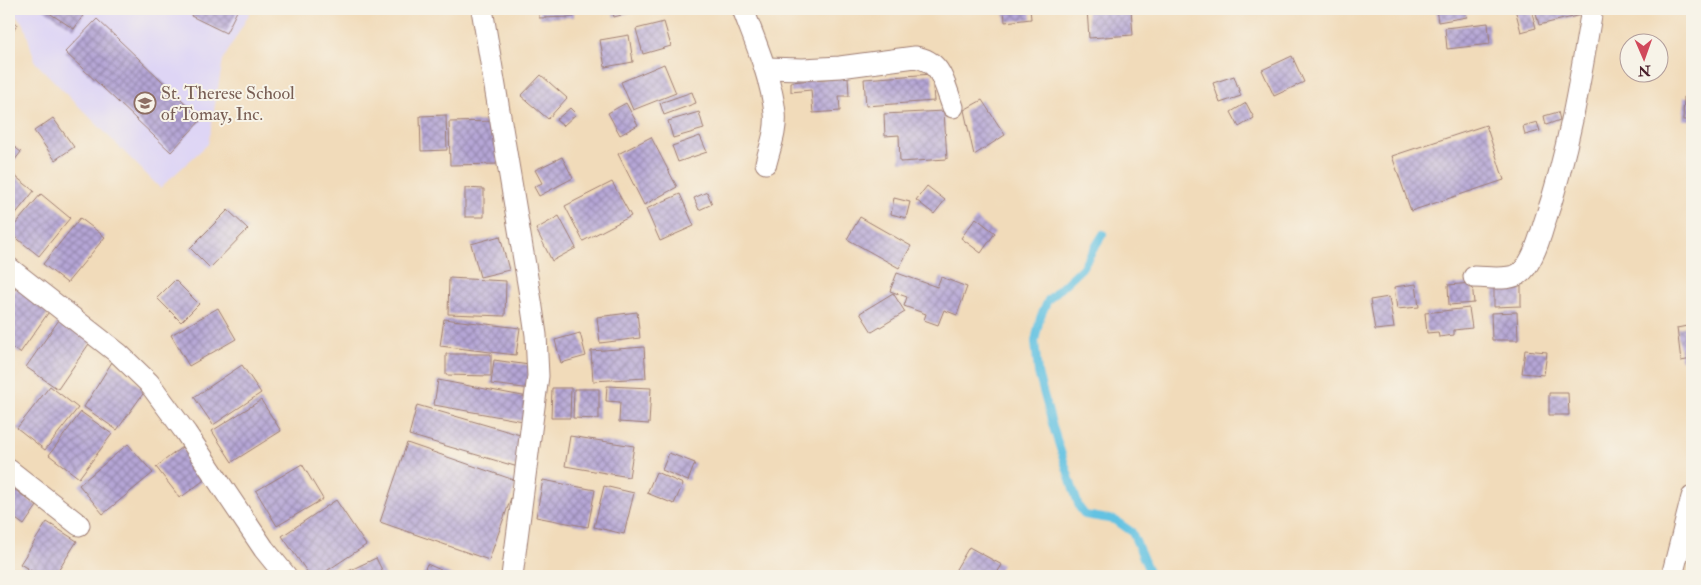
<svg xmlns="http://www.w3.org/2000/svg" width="1701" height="585" viewBox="0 0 1701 585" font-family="'IM FELL Double Pica',serif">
	<defs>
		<pattern id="building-cross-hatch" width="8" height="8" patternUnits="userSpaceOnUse" patternTransform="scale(1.25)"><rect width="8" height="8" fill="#b5a6d6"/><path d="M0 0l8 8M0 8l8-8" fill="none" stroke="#9587ae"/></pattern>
	</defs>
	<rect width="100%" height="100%" fill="#f7f3e8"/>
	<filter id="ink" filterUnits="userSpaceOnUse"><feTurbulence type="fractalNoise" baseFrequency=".02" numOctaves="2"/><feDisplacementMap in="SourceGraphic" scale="10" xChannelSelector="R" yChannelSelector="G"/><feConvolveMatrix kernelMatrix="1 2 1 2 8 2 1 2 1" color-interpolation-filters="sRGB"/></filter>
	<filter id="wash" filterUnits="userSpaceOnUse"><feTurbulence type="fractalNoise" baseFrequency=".0096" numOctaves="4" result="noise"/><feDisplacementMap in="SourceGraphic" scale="20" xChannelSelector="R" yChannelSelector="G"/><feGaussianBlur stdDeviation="1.12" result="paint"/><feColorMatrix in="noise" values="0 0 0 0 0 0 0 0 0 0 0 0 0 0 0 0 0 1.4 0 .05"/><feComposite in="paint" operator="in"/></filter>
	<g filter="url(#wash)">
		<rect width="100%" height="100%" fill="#f1dbba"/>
		<!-- built -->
		<path fill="#ded5f5" d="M9,9H252L223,60L208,144L160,188L35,62L24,24Z"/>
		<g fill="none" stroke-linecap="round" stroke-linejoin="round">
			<!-- stream -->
			<path stroke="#64c2e2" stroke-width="8" d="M1103,234L1082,268L1048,300L1040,318L1035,341L1038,373L1053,427L1079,507L1085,515L1115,520L1132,532L1151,576"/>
		</g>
		<g id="blocks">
			<!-- building -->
			<g fill="url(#building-cross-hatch)">
				<path d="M43,9H84L87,10L74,29Z"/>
				<path d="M194,9H238L226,33L191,16Z"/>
				<path d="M539,9H574V17L539,18Z"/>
				<path d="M612,9H643L614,17Z"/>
				<path d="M1004,9H1030L1031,19L1005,22Z"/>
				<path d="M1087,9H1131L1133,35L1089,38Z"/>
				<path d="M1436,9H1465L1467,17L1438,22Z"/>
				<path d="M1515,9H1531L1536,28L1521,32Z"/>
				<path d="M1535,9H1583L1585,14L1539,25Z"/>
				<path d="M97,19L202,119L171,152L65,52Z"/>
				<path d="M9,20L17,24L9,40Z"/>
				<path d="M664,22L671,46L643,54L636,29Z"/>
				<path d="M1488,23L1490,44L1447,49L1445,28Z"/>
				<path d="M629,35L633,62L605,67L600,40Z"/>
				<path d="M1292,56L1304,82L1274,96L1262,70Z"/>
				<path d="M664,64L676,93L633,110L621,82Z"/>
				<path d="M932,74L934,101L866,106L864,79Z"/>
				<path d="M541,75L567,98L548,119L521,96Z"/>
				<path d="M1234,76L1241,96L1220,103L1213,83Z"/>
				<path d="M848,77L849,96H839L840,111L813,113L811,90L791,92V82Z"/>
				<path d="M692,92L696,103L664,115L660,103Z"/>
				<path d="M1684,97H1692V120H1683Z"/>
				<path d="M982,100L1005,135L974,155L964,110Z"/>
				<path d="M626,103L638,125L620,135L608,113Z"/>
				<path d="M1246,103L1254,118L1239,127L1231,112Z"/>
				<path d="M570,108L576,114L563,126L556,120Z"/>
				<path d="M944,111L947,159L900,162L899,135L885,136L884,114Z"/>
				<path d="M699,112L704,129L673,138L668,121Z"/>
				<path d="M1558,112L1560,120L1546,125L1544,116Z"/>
				<path d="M446,115L447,150L421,151L420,116Z"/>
				<path d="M53,118L74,147L55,160L34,131Z"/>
				<path d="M498,121L499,164L450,165L449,122Z"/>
				<path d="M1537,122L1540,131L1525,135L1523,126Z"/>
				<path d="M1486,125L1504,180L1411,211L1392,156Z"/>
				<path d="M700,136L707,152L678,162L672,146Z"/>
				<path d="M651,137L677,187L644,205L618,154Z"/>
				<path d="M9,143L21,152L14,161L9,157Z"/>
				<path d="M562,157L573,178L539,196L534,187L542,183L535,170Z"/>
				<path d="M11,173L34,191L9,222V176Z"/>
				<path d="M612,182L631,216L583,241L565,206Z"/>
				<path d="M927,186L945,200L934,214L916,200Z"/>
				<path d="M465,188L484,189V217H465Z"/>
				<path d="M707,192L712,204L699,210L694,198Z"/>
				<path d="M41,194L70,218L39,256L9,232Z"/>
				<path d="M680,194L694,226L660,241L646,209Z"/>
				<path d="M894,198L910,202L906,218L891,214Z"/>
				<path d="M228,210L248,229L210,268L190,248Z"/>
				<path d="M559,216L576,248L552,261L536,229Z"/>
				<path d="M860,217L911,246L899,268L847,239Z"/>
				<path d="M80,218L105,237L67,283L43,264Z"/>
				<path d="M976,218L995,233L981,253L961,238Z"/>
				<path d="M500,236L509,270L480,277L471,244Z"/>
				<path d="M897,273L937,287L941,277L967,287L957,315L944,310L938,325L924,320L926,314L904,306L907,297L890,291Z"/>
				<path d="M449,278L506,281L505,316L448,314Z"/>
				<path d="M175,280L199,304L181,322L157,298Z"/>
				<path d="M19,283L53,306L20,353L9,346V297Z"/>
				<path d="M1472,283L1474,303L1449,305L1448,285Z"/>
				<path d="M1521,283V306L1494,307V284Z"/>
				<path d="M1416,284L1419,307L1397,309L1394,287Z"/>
				<path d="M893,293L905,312L872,332L860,313Z"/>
				<path d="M1389,297L1394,328L1375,330L1370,300Z"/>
				<path d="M218,308L236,339L189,366L171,335Z"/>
				<path d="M1469,308L1472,328L1454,330V335L1439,337L1438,332L1427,333L1425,313Z"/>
				<path d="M637,312L640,338L600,343L597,317Z"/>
				<path d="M1517,312L1518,340H1492L1491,313Z"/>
				<path d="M61,317L93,338L58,389L26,367Z"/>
				<path d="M444,319L520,328L516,355L440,346Z"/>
				<path d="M1692,325V359L1681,361L1677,328Z"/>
				<path d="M580,333L586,356L561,363L555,340Z"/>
				<path d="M644,347L646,378L593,381L591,351Z"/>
				<path d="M1525,350L1547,352L1544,375L1522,373Z"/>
				<path d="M446,354H491V376L446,375Z"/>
				<path d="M494,360L536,366L532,389L491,384Z"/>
				<path d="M112,362L145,391L117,430L84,407Z"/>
				<path d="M242,365L261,393L213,425L194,397Z"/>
				<path d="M438,380L528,397L523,421L434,405Z"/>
				<path d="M50,386L78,408L45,450L17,428Z"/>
				<path d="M607,386L651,388L649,424L619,422L620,402L606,401Z"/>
				<path d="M552,388H571L570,418H551Z"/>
				<path d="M574,389H599V419L573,418Z"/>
				<path d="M1549,393H1568L1569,415H1549Z"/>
				<path d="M261,400L281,431L232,462L212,431Z"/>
				<path d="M417,405L527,437L518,467L409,435Z"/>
				<path d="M81,412L112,434L79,478L49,455Z"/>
				<path d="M570,436L634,446L629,477L565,466Z"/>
				<path d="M407,443L517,481L489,560L380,522Z"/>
				<path d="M128,444L153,473L103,514L79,485Z"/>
				<path d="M182,447L207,478L180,498L156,467Z"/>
				<path d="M669,453L695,463L688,481L662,470Z"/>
				<path d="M302,464L323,499L277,526L256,491Z"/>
				<path d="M656,472L683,484L674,504L647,493Z"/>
				<path d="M543,480L595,490L588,527L536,517Z"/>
				<path d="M604,486L634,493L624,534L594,527Z"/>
				<path d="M14,489L37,506L24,525L9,514V496Z"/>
				<path d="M336,500L366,545L319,576H310L282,536Z"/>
				<path d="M47,522L77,541L55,576H40L20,564Z"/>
				<path d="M969,547L1002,565L995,576H952Z"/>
				<path d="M376,558L385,576H338Z"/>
				<path d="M427,564L455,576H422Z"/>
			</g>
		</g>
	</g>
	<g filter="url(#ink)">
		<use href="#blocks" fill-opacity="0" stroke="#9e7d72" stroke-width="1"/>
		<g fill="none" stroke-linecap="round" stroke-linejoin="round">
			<!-- street casing -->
			<g stroke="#9e7d72" stroke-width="23">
				<g id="street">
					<path d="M482,9L531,301L536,335L538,376L512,576"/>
					<path d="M743,9C755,42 771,77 775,113C777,130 770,147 766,163"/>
					<path d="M765,68L803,69L840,67L915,57C942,61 944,84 953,107"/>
					<path d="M9,268L119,354L149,383L186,433L264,549L286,576"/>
					<path d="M1474,277C1487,277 1506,281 1519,274C1531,266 1540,238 1544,224C1568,154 1580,82 1592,9"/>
					<path d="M9,470L79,525"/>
					<path d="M1672,576L1692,497"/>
				</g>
			</g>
			<!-- street -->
			<use href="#street" stroke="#fff" stroke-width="21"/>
		</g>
	</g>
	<!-- icons -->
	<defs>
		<g id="school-ring" transform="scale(1.125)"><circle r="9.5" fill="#f7f3e8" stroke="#8d6e63" stroke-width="1.5"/><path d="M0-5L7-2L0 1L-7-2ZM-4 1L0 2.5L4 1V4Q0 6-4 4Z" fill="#8d6e63"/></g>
	</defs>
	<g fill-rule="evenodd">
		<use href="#school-ring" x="145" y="103"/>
	</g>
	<g text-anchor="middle" stroke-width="4" stroke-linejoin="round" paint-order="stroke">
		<!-- education labels -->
		<g font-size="18" fill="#785e54" stroke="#f7f3e8" text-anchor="start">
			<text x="161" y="99">St. Therese School<tspan x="161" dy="21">of Tomay, Inc.</tspan></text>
		</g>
	</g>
	<!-- margin -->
	<rect width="1701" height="585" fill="none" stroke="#f7f3e8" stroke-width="30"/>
	<!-- north arrow -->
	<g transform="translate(1644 58) rotate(178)"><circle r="24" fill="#f7f3e8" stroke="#b29e9c"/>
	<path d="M0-4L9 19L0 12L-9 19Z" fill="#d1495b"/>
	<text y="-8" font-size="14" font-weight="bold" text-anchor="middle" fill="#4a1f2b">N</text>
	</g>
</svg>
